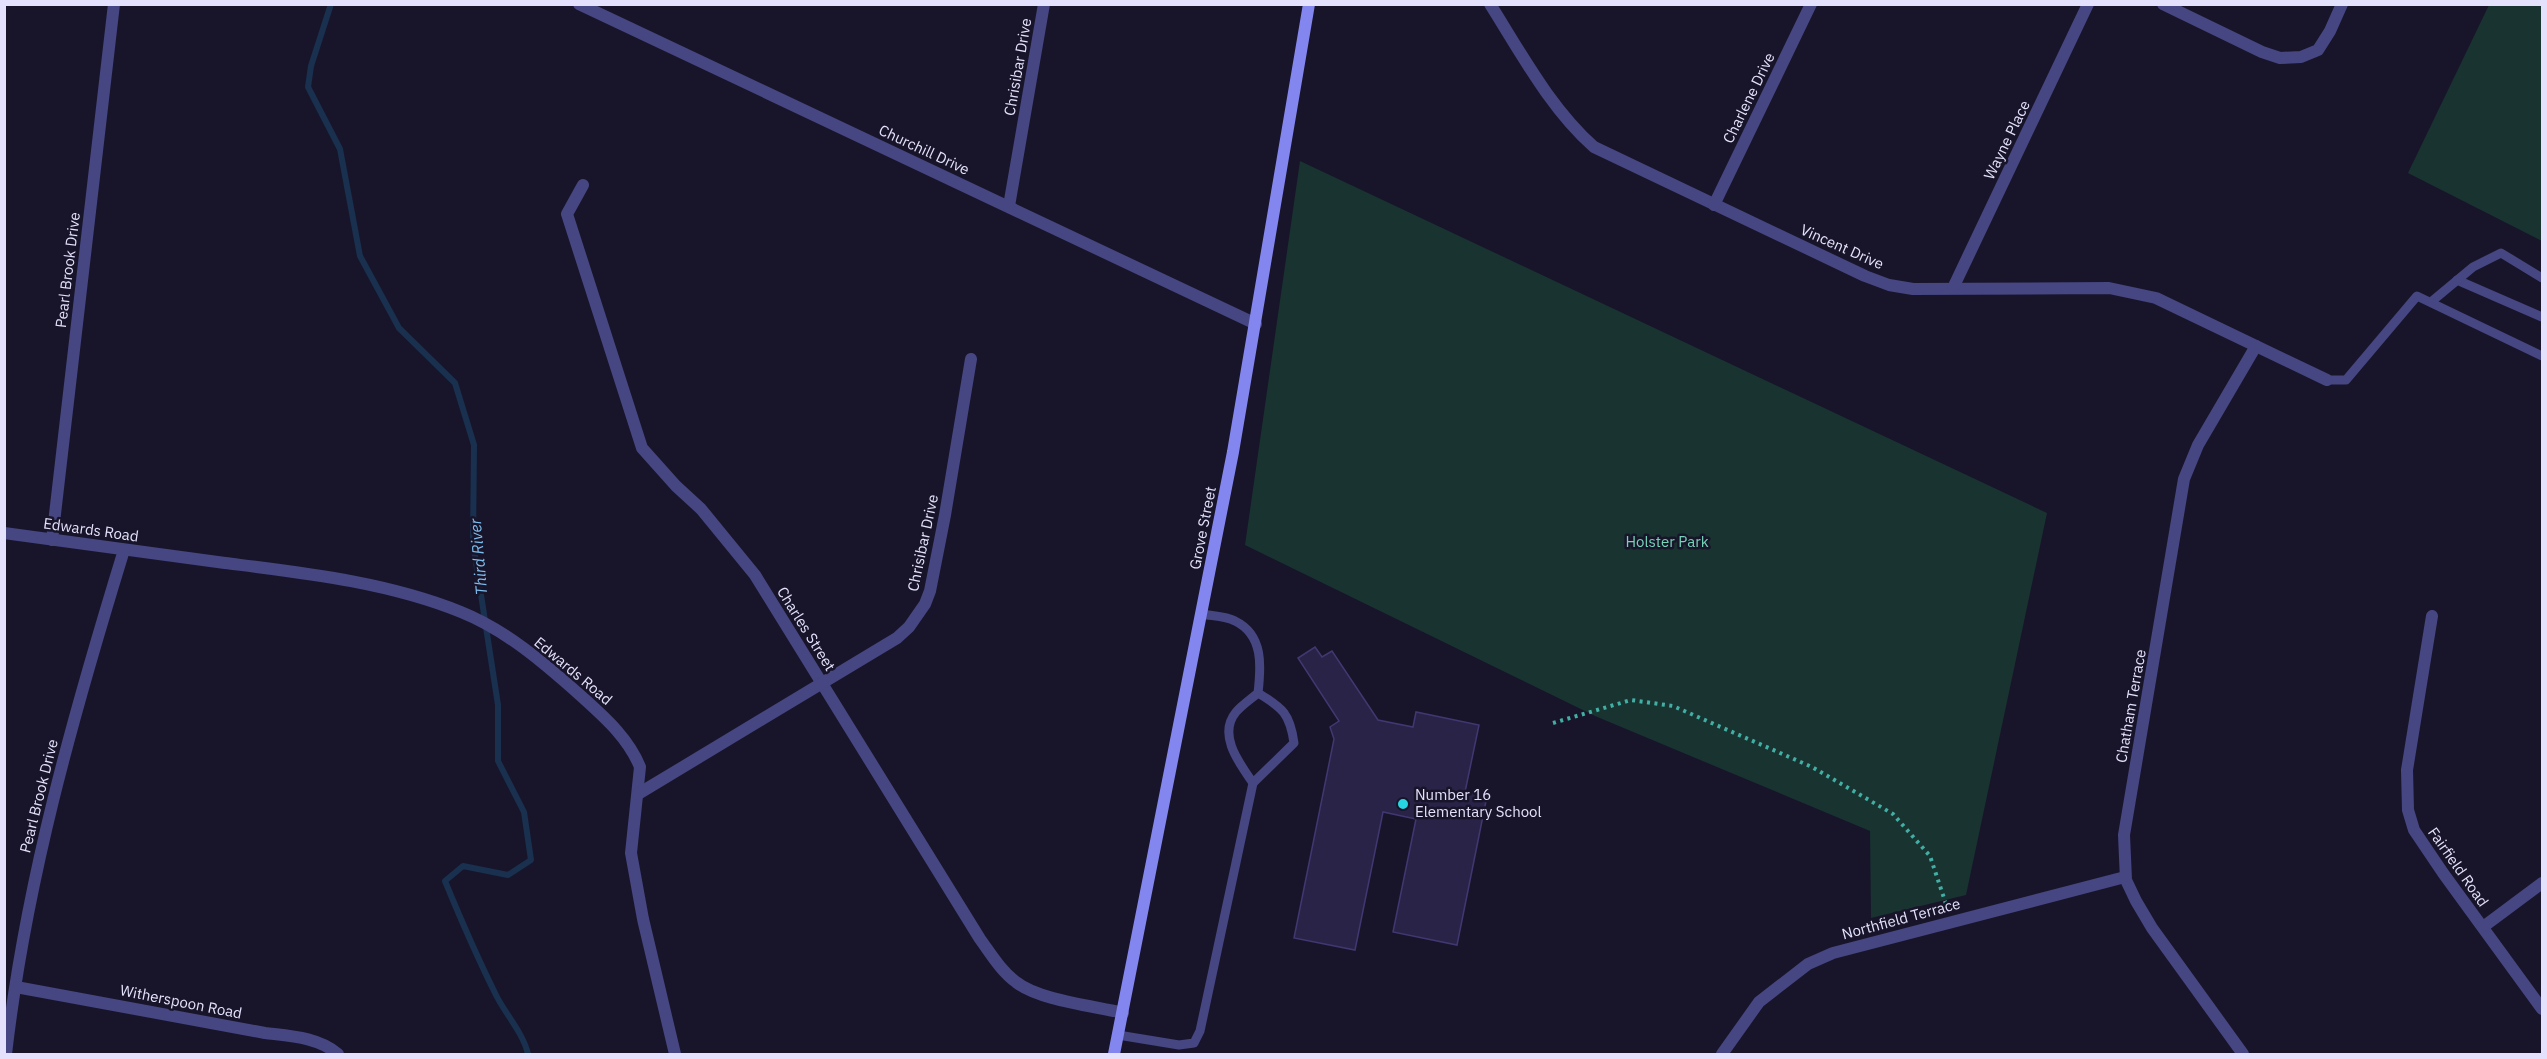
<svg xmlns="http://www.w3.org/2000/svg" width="2547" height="1059" viewBox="0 0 2547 1059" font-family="'IBM Plex Sans',sans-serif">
	<rect width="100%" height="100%" fill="#18152a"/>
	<!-- green -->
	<g fill="#193331">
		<path d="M2489,5H2542V241L2408,173Z"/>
		<path d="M1300,161L2047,513L1966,895L1871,918L1870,831L1595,716L1245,545Z"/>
	</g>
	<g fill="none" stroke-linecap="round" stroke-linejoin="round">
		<!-- stream -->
		<path stroke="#19304f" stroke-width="6" d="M331,4L311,66L308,87L340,149L360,256L399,328L455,383L474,445L473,543L498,705V761L524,812L531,860L508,875L463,866L445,881C461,920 478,959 497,997C507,1016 523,1033 528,1054"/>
	</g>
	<!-- building -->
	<path fill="#292348" stroke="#413871" stroke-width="1.5" d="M1315,647L1322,657L1332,651L1378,720L1413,727L1416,712L1479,725L1465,792L1487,796L1457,945L1393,932L1416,819L1383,812L1355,950L1294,938L1334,739L1330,727L1339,721L1298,658Z"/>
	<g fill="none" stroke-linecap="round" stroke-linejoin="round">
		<!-- path -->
		<path stroke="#41afa4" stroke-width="4" stroke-dasharray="3 4.5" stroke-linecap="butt" d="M1553,723L1631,700L1673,706L1812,767L1893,814L1930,856L1948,910"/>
		<!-- lane -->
		<g stroke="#464682" stroke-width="9">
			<path d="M2457,280L2542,317"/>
			<path d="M2431,302L2473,267L2501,253L2542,278"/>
			<path d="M2327,380H2346L2417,296L2542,356"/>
			<path d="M1253,783L1294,743C1290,714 1283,708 1258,693"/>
			<path d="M1118,1035L1179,1045L1194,1043L1200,1031L1253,783C1240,764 1217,735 1236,712C1242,705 1251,699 1258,693C1261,667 1264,635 1235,621C1226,616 1211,616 1202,614"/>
		</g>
		<!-- street -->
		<g stroke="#464682" stroke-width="12">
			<path d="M579,4L1256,324"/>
			<path d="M1490,4C1521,53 1550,108 1594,147L1865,276L1889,285L1913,289L2109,288L2156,298L2327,380"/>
			<path d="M2163,4L2262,52L2280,58L2301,57L2318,50L2330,31L2342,4"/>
			<path d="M583,185L567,214L642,448L676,486L701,509L755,575L980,939C991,954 1001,971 1016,982C1038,1000 1094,1006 1123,1013"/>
			<path d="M1714,205L1811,4"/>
			<path d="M1009,206L1044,4"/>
			<path d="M1953,288L2088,4"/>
			<path d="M4,533C78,543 152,553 225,563C304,573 387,582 461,612C506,630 544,663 580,695C603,716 628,737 640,767L631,853L643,919L675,1054"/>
			<path d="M52,540L114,4"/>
			<path d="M2432,616L2407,770L2408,810L2414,830L2443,873L2542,1009"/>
			<path d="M638,794L897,638L909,627L925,604L930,591L945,515L971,359"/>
			<path d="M2483,927L2542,883"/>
			<path d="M16,987L265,1033C290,1036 318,1037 338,1054"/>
			<path d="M6,1054C26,881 73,716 124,550"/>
			<path d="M1722,1054L1759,1002L1808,964L1833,953L2125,877"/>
			<path d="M2243,1054L2152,928L2136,901L2126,880L2124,835L2184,479L2198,445L2256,346"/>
		</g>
		<!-- secondary -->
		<path stroke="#8486ef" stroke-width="12" d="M1114,1054L1233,452L1309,4"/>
	</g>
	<!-- markers -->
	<circle fill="#26d7e3" stroke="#18152a" stroke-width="2" cx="1403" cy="804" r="6"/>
	<g text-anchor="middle" stroke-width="5" stroke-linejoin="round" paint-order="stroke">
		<!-- street labels -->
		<g font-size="15" fill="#e3e1fb" stroke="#18152a">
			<text transform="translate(1018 67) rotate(-80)" y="5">Chrisibar Drive</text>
			<text transform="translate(1749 98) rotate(-64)" y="5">Charlene Drive</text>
			<text transform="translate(2007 140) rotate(-64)" y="5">Wayne Place</text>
			<text transform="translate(924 150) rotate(25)" y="5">Churchill Drive</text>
			<text transform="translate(1842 247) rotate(24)" y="5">Vincent Drive</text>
			<text transform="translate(68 270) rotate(-83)" y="5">Pearl Brook Drive</text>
			<text transform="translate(1203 528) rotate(-79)" y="5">Grove Street</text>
			<text transform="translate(91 530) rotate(8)" y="5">Edwards Road</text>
			<text transform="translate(923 543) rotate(-78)" y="5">Chrisibar Drive</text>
			<text transform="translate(806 629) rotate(58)" y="5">Charles Street</text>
			<text transform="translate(573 671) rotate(40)" y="5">Edwards Road</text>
			<text transform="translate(2131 706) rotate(-80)" y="5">Chatham Terrace</text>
			<text transform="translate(39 796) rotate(-76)" y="5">Pearl Brook Drive</text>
			<text transform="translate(2458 867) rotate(55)" y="5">Fairfield Road</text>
			<text transform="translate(1901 919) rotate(-15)" y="5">Northfield Terrace</text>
			<text transform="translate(181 1002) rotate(11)" y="5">Witherspoon Road</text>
		</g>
		<!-- park labels -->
		<g font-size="15" fill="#75d3b8" stroke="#18152a">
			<text x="1667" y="547">Holster Park</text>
		</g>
		<!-- poi labels -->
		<g font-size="15" fill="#e3e1fb" stroke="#18152a" text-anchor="start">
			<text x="1415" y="800">Number 16<tspan x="1415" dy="17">Elementary School</tspan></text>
		</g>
		<!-- water labels -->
		<g font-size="16" font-style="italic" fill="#7dbeee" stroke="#18152a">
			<text transform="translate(478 557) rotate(-95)" y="6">Third River</text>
		</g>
	</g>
	<!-- border -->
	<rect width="2547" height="1059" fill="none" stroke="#e3e1fb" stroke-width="12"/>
</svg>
